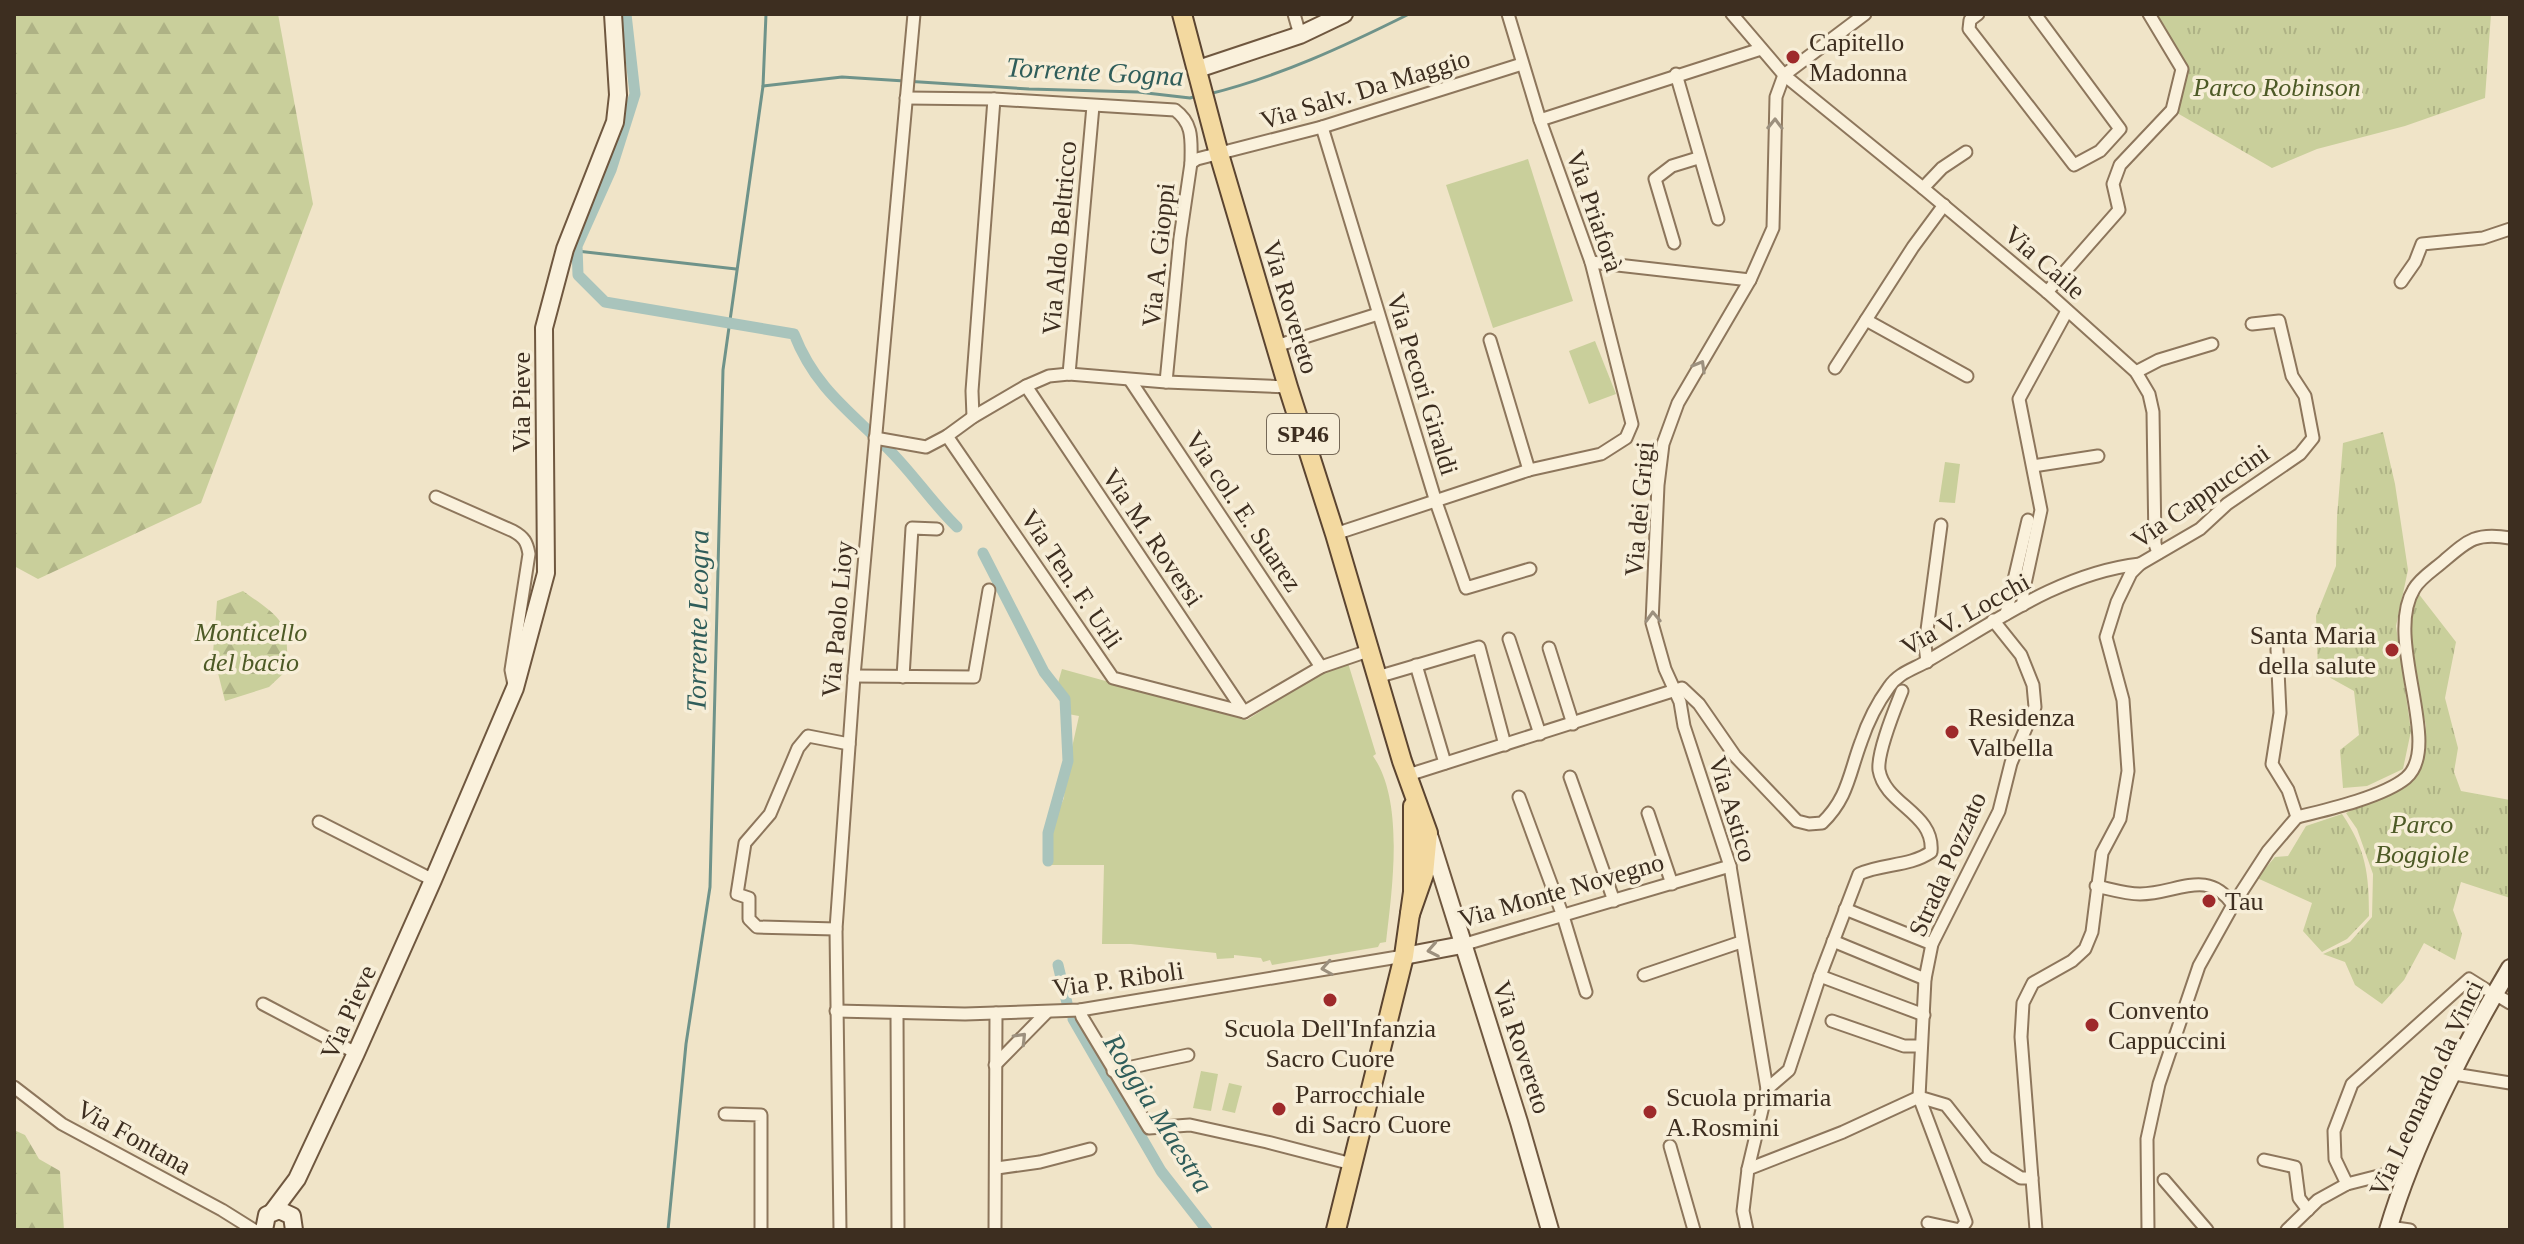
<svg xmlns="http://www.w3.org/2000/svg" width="2524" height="1244" viewBox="0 0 2524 1244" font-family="Georgia,serif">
	<defs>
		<pattern id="grass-tufts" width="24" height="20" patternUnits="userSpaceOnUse" patternTransform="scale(2)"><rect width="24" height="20" fill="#c9cf9b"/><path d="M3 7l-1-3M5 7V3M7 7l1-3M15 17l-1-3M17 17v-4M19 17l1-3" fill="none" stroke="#aeb285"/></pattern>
		<pattern id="forest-firs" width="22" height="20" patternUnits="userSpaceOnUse" patternTransform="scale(2)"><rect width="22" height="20" fill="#c9cf9b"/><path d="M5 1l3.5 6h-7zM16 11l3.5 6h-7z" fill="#aeb285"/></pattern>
	</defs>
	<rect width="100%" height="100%" fill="#f0e4c8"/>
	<!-- grass -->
	<g fill="url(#grass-tufts)">
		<path d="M2156,14H2491L2485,98L2405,126L2317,149L2272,168L2172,110L2182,69L2166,28Z"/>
		<path d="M2383,432L2395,484L2408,570L2396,626L2411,731L2403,769L2367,786L2343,788L2340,750L2359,735L2354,691L2318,671L2316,616L2336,566L2337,517L2343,443Z"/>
		<path d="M2418,593L2456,642L2445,698L2458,748L2454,772L2461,791L2510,800V898L2461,882L2453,910L2462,934L2455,960L2424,943L2404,980L2382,1004L2355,985L2345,962L2323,954L2350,942L2372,917L2373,874L2357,829L2346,813L2413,779L2422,757L2426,726L2410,648L2411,621Z"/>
		<path d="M2342,814C2366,850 2369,873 2369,916L2347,939L2322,952L2303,931L2312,903L2257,878L2275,857L2288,856L2306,826Z"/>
	</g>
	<!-- forest -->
	<g fill="url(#forest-firs)">
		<path d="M14,14H278L313,204L201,503L38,579L14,566Z"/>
		<path d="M243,591C282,619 289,620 287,670L269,687L225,701L213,653L217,601Z"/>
		<path d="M14,1130L25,1135L39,1159L60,1171L64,1230H14Z"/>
	</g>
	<!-- garden -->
	<g fill="#c9cf9b">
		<path d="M1528,159L1573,301L1493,328L1446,185Z"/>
		<path d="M1595,341L1616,394L1589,404L1569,351Z"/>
		<path d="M1945,462L1960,464L1955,503L1939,502Z"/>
		<path d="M1348,663L1376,754L1373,756C1405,802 1392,889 1386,942L1380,943L1378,947L1272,965L1270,960L1263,962L1261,958L1234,955V958L1217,959L1216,953L1131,944H1102L1104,865H1047L1052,826L1064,798L1065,779L1079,716L1068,714L1058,683L1062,669L1247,720L1328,667Z"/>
		<path d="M1201,1071L1218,1074L1211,1111L1193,1108Z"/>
		<path d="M1229,1083L1242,1086L1235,1113L1222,1110Z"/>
	</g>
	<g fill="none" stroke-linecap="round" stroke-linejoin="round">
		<!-- stream -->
		<g stroke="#6f938a" stroke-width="3">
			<path d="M763,86L842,77L1029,89L1138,92L1190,98L1197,96"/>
			<path d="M1209,94C1278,77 1345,46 1409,14"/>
			<path d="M577,251L736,269"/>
			<path d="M668,1230L686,1044L710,887L723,370L763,86L766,14"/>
		</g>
		<!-- canal -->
		<g stroke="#a9c4bc" stroke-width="11">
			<path d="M626,14L635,94L611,170L577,246L578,275L605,302L794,334C812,380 839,403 873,435"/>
			<path d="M880,441C909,467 929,500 957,527"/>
			<path d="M983,553L1044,672L1065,699L1068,761L1048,833V861"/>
			<path d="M1058,965L1067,1003"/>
			<path d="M1073,1019L1161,1171L1207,1230"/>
		</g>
		<!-- street casing -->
		<g stroke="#8d765c" stroke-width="15">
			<g id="street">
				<path d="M1294,14L1300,35"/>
				<path d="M1732,14L1784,75L1923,188L2047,292L2136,372L2149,394L2153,412L2155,544L2158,553"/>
				<path d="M1978,14L1970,20L1969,29L2074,165L2100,151L2120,129L2035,14"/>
				<path d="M1676,74L1718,219"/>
				<path d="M906,98L994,99L1175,110C1194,124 1191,141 1191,163"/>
				<path d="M1540,120L1761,49"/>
				<path d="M1322,127L1436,502L1466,588L1530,569"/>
				<path d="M1923,188L1942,168L1966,152"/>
				<path d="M1674,243L1655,179L1672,166L1698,158"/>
				<path d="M1591,262L1750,280"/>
				<path d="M2401,282L2415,262L2422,244L2483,238L2510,229"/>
				<path d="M2047,292L2119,210L2113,184L2120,165L2172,110L2182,69L2149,14"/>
				<path d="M1866,320L1967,376"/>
				<path d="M1490,340L1529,470"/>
				<path d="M1276,346L1378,314"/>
				<path d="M1835,368L1913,247L1944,205"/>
				<path d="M2136,372L2159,360L2212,344"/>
				<path d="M1069,374L1093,106"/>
				<path d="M1130,380L1321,667"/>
				<path d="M1166,382L1180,238L1191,163L1197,159L1322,127L1522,64"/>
				<path d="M1026,386L1244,712"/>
				<path d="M973,417L972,391L994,99"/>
				<path d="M947,436L1113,678L1244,712L1321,667L1368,651"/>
				<path d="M875,438L926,447L947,436L973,417L1026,386L1049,376L1069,374L1166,382L1288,387"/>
				<path d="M2033,466L2098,456"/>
				<path d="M436,497L513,531C524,537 527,542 529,554L511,670L514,685"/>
				<path d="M1335,534L1529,470L1601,454L1626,438L1632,424L1591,262L1540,120L1508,14"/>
				<path d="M2023,605V593L2041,510L2019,399L2067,311"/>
				<path d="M2006,614L2028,520"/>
				<path d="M1509,639L1540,734"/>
				<path d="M1549,648L1573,724"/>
				<path d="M1927,662L1925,645L1941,525"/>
				<path d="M1416,665L1445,763"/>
				<path d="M854,676L974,677L989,590"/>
				<path d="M903,677L912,528L937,529"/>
				<path d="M1377,677L1479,647L1505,745"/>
				<path d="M1408,775L1682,688L1699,704L1735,756L1797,821L1809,824L1822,823C1848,798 1849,774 1861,742C1867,724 1878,702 1889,687C1899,672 1915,669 1929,660C1996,621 2061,573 2140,564"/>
				<path d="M1570,777L1614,901"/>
				<path d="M1519,797L1563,916L1586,992"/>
				<path d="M1648,813L1672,884"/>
				<path d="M2297,817C2326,810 2383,797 2406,778C2444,746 2383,639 2414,589C2420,578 2435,569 2445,560C2468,540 2477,532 2510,538"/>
				<path d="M319,822L433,880"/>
				<path d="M2096,886C2110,889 2126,894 2140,894C2177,894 2207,867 2233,905"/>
				<path d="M1845,909L1932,944"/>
				<path d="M836,929L757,927L749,919V898L737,894L745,843L770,814L798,748L808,736L849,744"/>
				<path d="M1833,941L1925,979"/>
				<path d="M1462,945L1730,866"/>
				<path d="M1644,975L1741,942"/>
				<path d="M1820,976L1924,1015"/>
				<path d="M2495,994L2510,1003"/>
				<path d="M263,1004L356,1053"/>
				<path d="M1080,1010L1082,1017L1149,1128L1190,1125L1267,1142L1352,1164"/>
				<path d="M836,1011L965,1014L1080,1010L1404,956"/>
				<path d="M897,1014L898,1230"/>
				<path d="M1832,1021L1904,1046H1921"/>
				<path d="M995,1065L1047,1012"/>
				<path d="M1113,1071L1188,1055"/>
				<path d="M2454,1074L2510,1083"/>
				<path d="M14,1087L62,1124L222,1210L254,1230"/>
				<path d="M1767,1089L1789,1070L1820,976L1859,874C1883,863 1909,867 1931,852C1935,813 1885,805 1879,770C1877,752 1895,709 1902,691"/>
				<path d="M725,1114L761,1115V1230"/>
				<path d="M1670,1146L1694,1230"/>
				<path d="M2264,1160L2295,1167L2299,1198L2308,1210"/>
				<path d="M997,1168L1040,1162L1090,1149"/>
				<path d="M1748,1169L1767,1089L1730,866L1684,726L1680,702L1665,669L1652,623L1658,485L1663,444L1678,403L1750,280L1773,228L1776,97L1784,75L1865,14"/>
				<path d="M2164,1180L2207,1230"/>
				<path d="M2347,1184L2335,1159L2334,1131L2352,1084L2469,979L2485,989"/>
				<path d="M1928,1223L1960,1230L1966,1222L1919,1097L1925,979L1932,944L1999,811L2011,763L2035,707L2033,685L2021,655L1993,620"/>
				<path d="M2389,1227L2410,1230"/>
				<path d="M840,1230L836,929L854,676L914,14"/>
				<path d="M995,1230L996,1013"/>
				<path d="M1747,1230L1743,1211L1748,1169L1843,1132L1919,1097L1946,1105L1987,1157L2021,1178H2032"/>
				<path d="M2036,1230L2021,1037L2023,1003L2033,983L2072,961L2085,949L2092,932L2102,853L2120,819L2128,771L2123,700L2106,637L2117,602L2131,573L2140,564L2200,529L2227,504L2300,454L2313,438L2305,396L2292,376L2279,321L2252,324"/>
				<path d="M2148,1230L2147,1139L2159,1084L2199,966L2233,905L2268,851L2297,817L2288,790L2272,764L2280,713L2277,649"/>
				<path d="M2287,1230L2318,1200L2347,1184L2410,1168"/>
			</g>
		</g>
		<!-- secondary casing -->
		<g stroke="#6f573f" stroke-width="20">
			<g id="secondary">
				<path d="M1198,69L1300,35L1344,14"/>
				<path d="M1430,838L1519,1122L1550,1230"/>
				<path d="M1404,956L1462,945"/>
				<path d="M273,1211L297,1179L356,1053L433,880L515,688L546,573L544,328L565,249L615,122L618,95L613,14"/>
				<path d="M264,1230L267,1215L279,1210L292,1216L294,1230"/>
				<path d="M2388,1230C2413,1145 2464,1045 2510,968"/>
			</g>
		</g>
		<!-- primary casing -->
		<g stroke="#5b4430" stroke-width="22">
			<g id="primary">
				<path d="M1182,14L1219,154L1288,387L1335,534L1402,761L1428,833L1424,874L1410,914"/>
				<path d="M1336,1230L1404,956L1413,892V806"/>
			</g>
		</g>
		<!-- street -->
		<use href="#street" stroke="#faf1dc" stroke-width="11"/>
		<!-- secondary -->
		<use href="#secondary" stroke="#faf1dc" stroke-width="16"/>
		<!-- primary -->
		<use href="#primary" stroke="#f3d9a0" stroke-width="18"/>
	</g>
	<!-- one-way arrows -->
	<defs><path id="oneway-chevron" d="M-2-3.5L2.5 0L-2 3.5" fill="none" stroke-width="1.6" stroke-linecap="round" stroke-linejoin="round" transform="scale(2)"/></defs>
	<g stroke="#9c907e">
		<use href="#oneway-chevron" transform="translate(1775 124) rotate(-89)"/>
		<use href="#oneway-chevron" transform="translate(1700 366) rotate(-60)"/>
		<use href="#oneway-chevron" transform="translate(1653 617) rotate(-92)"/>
		<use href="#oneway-chevron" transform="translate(1433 950) rotate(169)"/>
		<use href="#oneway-chevron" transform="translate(1327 968) rotate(171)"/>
		<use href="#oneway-chevron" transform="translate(1021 1038) rotate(-46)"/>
	</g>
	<!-- markers -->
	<g fill="#9e2a2b" stroke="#f7eed8" stroke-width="3">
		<circle cx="1793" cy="57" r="8"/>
		<circle cx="2392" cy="650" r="8"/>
		<circle cx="1952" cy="732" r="8"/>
		<circle cx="2209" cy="901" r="8"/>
		<circle cx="1330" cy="1000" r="8"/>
		<circle cx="2092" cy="1025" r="8"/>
		<circle cx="1279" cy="1109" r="8"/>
		<circle cx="1650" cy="1112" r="8"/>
	</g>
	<g text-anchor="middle" stroke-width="7" stroke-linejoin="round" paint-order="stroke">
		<!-- shield labels -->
		<rect fill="#f7eed8" stroke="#756857" stroke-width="2" x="1267" y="414" width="72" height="40" rx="6"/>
		<g font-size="24" font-weight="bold" fill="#3d2e20">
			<text x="1303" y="442">SP46</text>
		</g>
		<!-- poi labels -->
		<g font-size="26" fill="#3d2e20" stroke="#f7eed8" text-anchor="start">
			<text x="1809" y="51">Capitello<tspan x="1809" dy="30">Madonna</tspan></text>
			<text x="2376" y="644" text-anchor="end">Santa Maria<tspan x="2376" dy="30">della salute</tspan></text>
			<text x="1968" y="726">Residenza<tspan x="1968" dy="30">Valbella</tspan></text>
			<text x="2225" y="910">Tau</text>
			<text x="2108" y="1019">Convento<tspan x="2108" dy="30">Cappuccini</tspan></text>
			<text x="1330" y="1037" text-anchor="middle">Scuola Dell'Infanzia<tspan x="1330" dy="30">Sacro Cuore</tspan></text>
			<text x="1295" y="1103">Parrocchiale<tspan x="1295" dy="30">di Sacro Cuore</tspan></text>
			<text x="1666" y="1106">Scuola primaria<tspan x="1666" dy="30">A.Rosmini</tspan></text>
		</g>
		<!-- park labels -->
		<g font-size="26" font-style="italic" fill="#4d5a26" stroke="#f7eed8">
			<text x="2277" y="96">Parco Robinson</text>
			<text x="251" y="641">Monticello<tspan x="251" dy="30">del bacio</tspan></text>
			<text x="2422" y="833">Parco<tspan x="2422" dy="30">Boggiole</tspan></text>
		</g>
		<!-- street labels -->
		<g font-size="26" fill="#3d2e20" stroke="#f7eed8">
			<text transform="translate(1365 89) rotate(-17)" y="9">Via Salv. Da Maggio</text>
			<text transform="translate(1595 211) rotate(71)" y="9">Via Priaforà</text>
			<text transform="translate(1059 238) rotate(-85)" y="9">Via Aldo Beltricco</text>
			<text transform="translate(1158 255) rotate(-84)" y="9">Via A. Gioppi</text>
			<text transform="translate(2045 262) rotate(41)" y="9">Via Caile</text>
			<text transform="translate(1291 307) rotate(73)" y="9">Via Rovereto</text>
			<text transform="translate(1423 384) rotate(73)" y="9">Via Pecori Giraldi</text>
			<text transform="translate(521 402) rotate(-90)" y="9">Via Pieve</text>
			<text transform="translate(2200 496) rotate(-35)" y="9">Via Cappuccini</text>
			<text transform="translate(1639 509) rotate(-85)" y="9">Via dei Grigi</text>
			<text transform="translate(1244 511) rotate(56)" y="9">Via col. E. Suarez</text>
			<text transform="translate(1153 537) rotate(56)" y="9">Via M. Roversi</text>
			<text transform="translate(1072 579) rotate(56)" y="9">Via Ten. F. Urli</text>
			<text transform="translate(1965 614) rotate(-29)" y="9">Via V. Locchi</text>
			<text transform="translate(837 619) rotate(-85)" y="9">Via Paolo Lioy</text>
			<text transform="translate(1733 809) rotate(73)" y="9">Via Astico</text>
			<text transform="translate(1947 864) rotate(-66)" y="9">Strada Pozzato</text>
			<text transform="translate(1561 890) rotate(-16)" y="9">Via Monte Novegno</text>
			<text transform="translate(1118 979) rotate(-8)" y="9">Via P. Riboli</text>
			<text transform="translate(348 1012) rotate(-66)" y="9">Via Pieve</text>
			<text transform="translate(1522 1047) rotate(72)" y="9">Via Rovereto</text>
			<text transform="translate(2426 1088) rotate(-65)" y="9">Via Leonardo da Vinci</text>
			<text transform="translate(134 1137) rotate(29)" y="9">Via Fontana</text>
		</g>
		<!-- water labels -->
		<g font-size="28" font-style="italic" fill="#2f5d5a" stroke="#f7eed8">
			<text transform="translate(1095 71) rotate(3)" y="10">Torrente Gogna</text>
			<text transform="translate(697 621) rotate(-89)" y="10">Torrente Leogra</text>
			<text transform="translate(1159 1113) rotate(58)" y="10">Roggia Maestra</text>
		</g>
	</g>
	<!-- border -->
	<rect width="2524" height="1244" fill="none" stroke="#3d2e20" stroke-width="32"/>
</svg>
